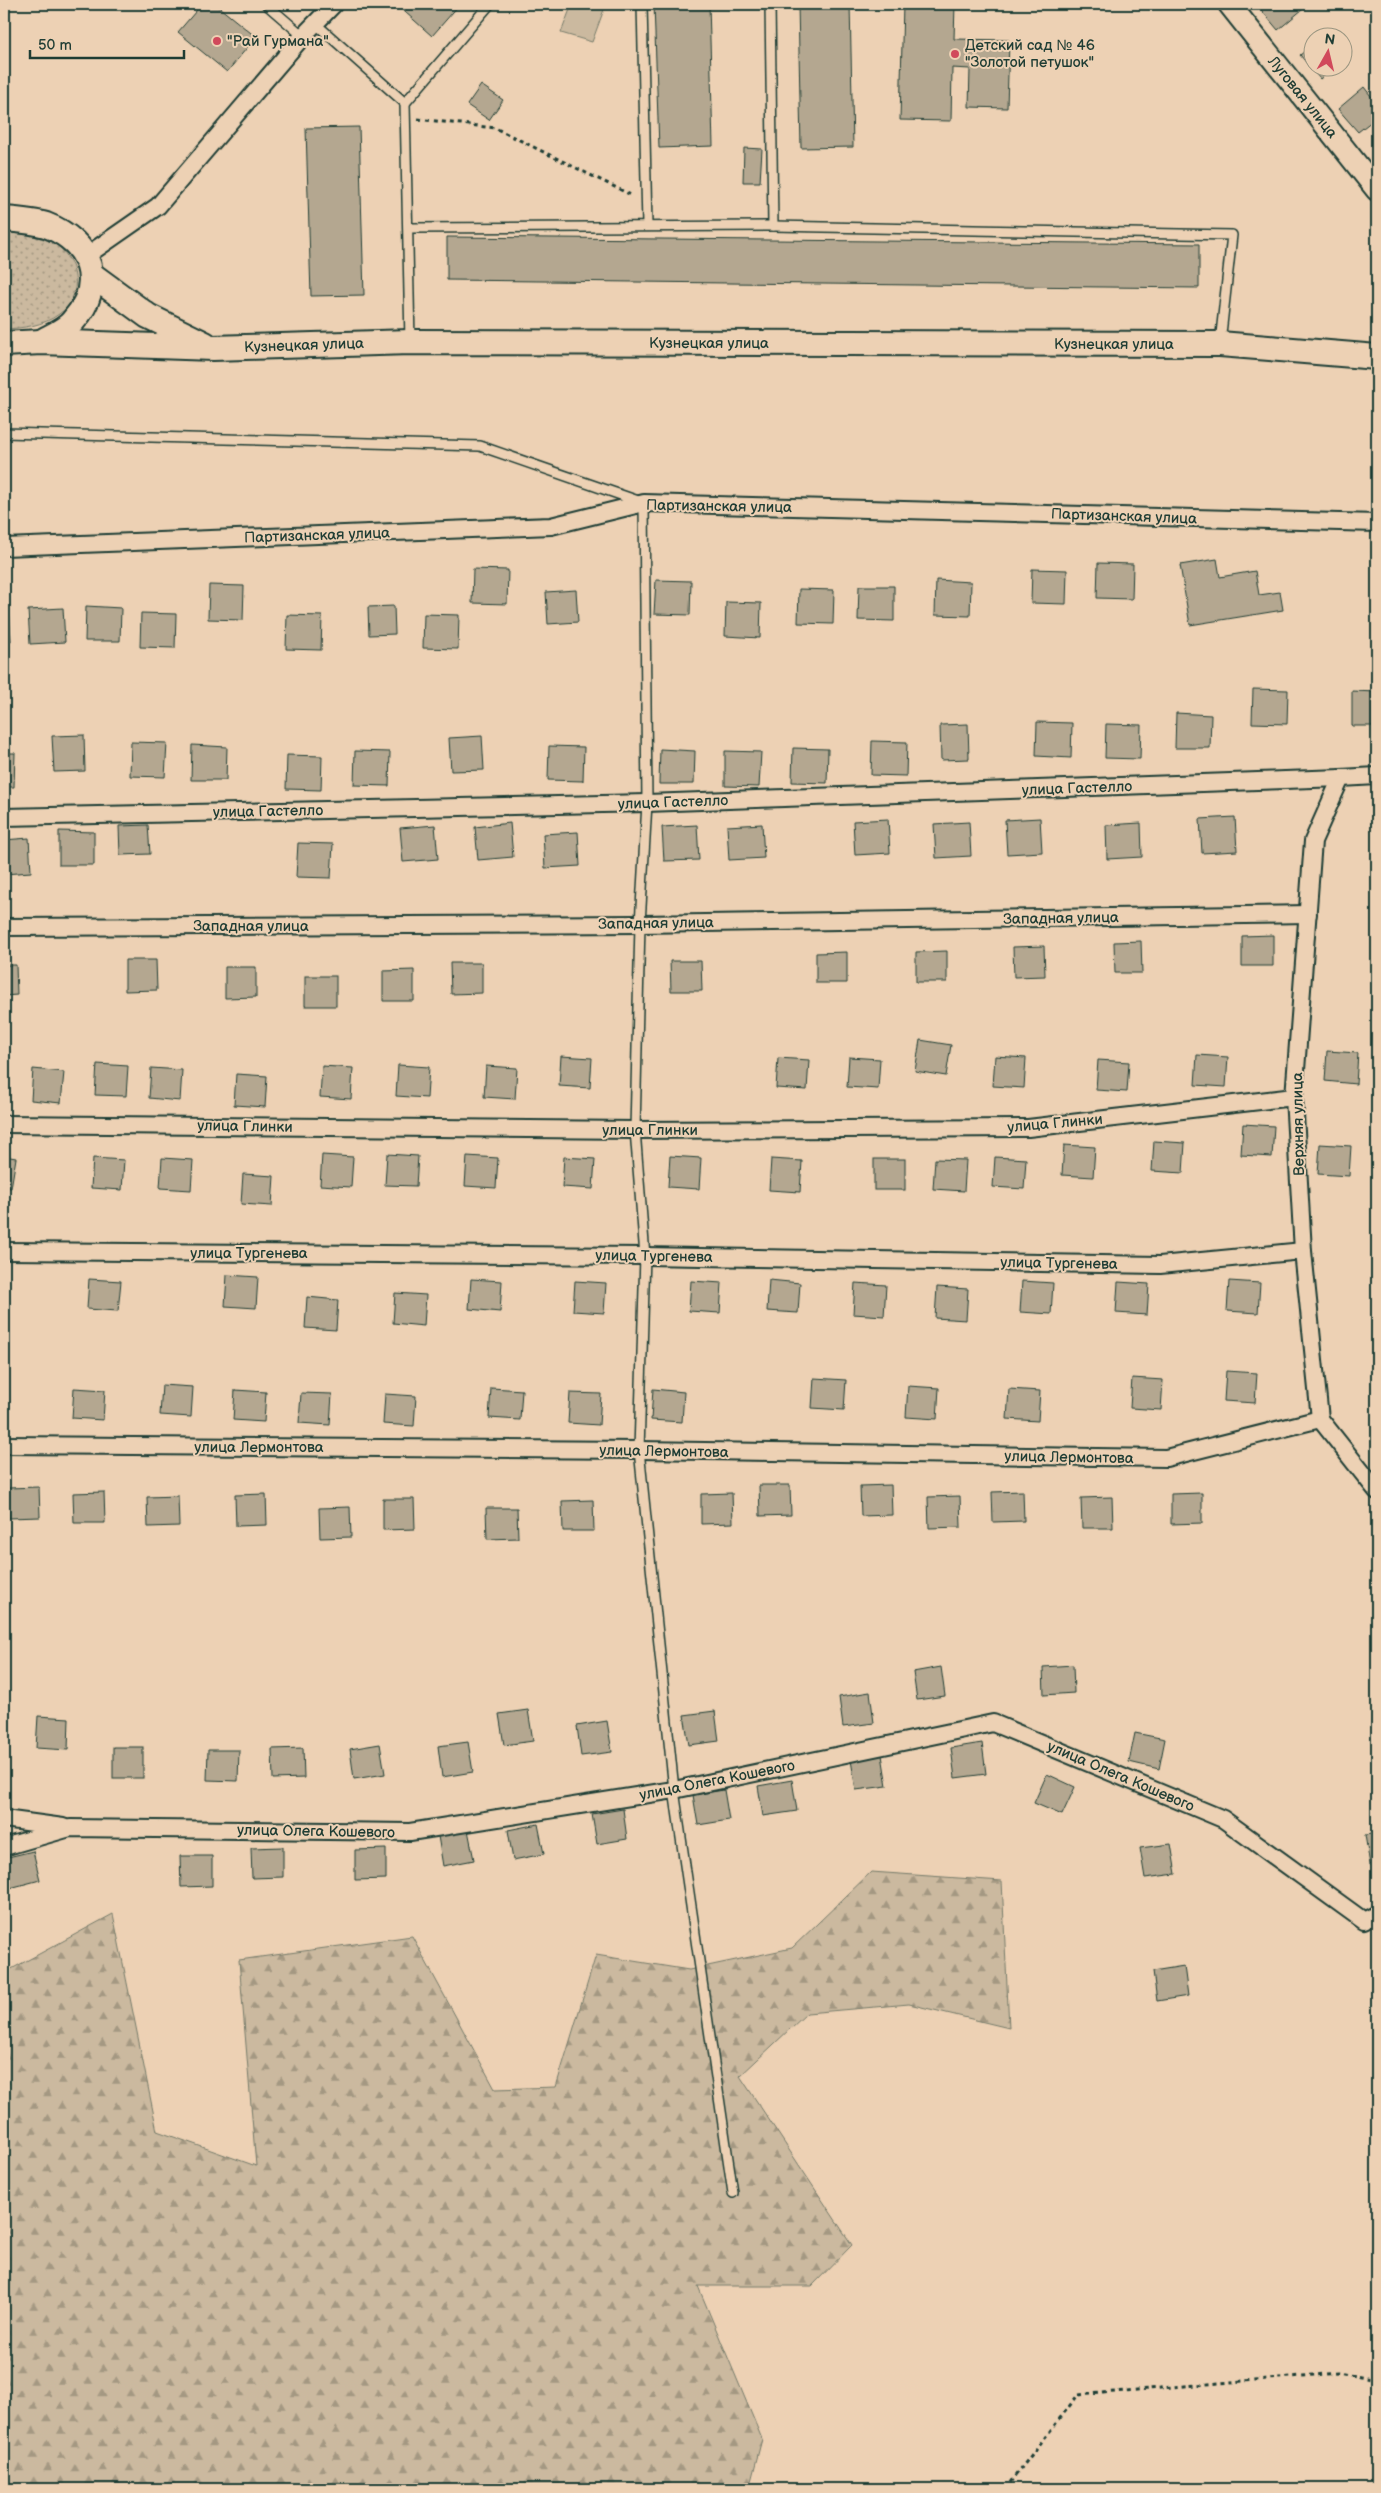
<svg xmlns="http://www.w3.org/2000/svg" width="1381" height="2493" viewBox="0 0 1381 2493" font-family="'Balsamiq Sans',sans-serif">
	<defs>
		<pattern id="grass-dots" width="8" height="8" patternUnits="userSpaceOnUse" patternTransform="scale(1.25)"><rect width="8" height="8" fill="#cbb99f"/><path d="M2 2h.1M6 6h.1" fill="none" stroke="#a49882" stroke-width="1.8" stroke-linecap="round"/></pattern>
		<pattern id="forest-firs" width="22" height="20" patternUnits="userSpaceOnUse" patternTransform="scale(1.25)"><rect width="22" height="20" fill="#cbb99f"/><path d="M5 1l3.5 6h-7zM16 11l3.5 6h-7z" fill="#a49882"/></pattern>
	</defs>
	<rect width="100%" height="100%" fill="#edd1b4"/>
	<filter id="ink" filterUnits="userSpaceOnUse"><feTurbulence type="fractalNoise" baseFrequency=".02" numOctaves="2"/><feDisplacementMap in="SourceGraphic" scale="10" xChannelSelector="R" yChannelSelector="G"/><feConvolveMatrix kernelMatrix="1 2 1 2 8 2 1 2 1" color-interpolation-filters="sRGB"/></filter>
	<g filter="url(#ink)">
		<!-- grass -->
		<path fill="url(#grass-dots)" stroke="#757b6a" d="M4,232C20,234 38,235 53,243C78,257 85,297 59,314C43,326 23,328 4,329Z"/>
		<!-- forest -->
		<path fill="url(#forest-firs)" stroke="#757b6a" d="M871,1872L1002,1881L1009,2028L909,2004L807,2013L740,2076L852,2245L812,2286H698L762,2439L749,2489H4V1973L113,1914L157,2131L256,2166L239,1960L412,1936L495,2089L556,2087L596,1955L689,1970L792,1948Z"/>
		<!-- pitch -->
		<path fill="#cbb99f" stroke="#757b6a" d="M572,4H606L592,42L561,33Z"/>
		<!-- building -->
		<g fill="#b4a790" stroke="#1f3d34">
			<path d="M202,4H215L256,37L227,72L178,32Z"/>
			<path d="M396,4H460L432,36Z"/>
			<path d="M654,4H709L713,146L659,148Z"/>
			<path d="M798,4H850L853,147L801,148Z"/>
			<path d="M903,4H955L954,39L1009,40L1007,108L969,107L970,69L952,68L951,121L900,120Z"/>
			<path d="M1261,4H1299L1303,9L1278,30L1258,6Z"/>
			<path d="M1314,44V68H1333L1320,79L1300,55Z"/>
			<path d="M481,85L503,100L489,120L467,105Z"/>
			<path d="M1364,87L1377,104V117L1358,132L1338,109Z"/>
			<path d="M359,127L364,295L311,296L306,128Z"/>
			<path d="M744,148L762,149L760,182H743Z"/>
			<path d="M447,237L1199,244V288L447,280Z"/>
			<path d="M1217,559L1220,577L1255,571L1259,595L1280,592L1283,610L1190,625L1180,565Z"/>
			<path d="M1098,563L1133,564L1132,599L1097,598Z"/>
			<path d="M473,569L508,570L507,604L472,603Z"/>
			<path d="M1032,569L1067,570L1066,604L1031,603Z"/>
			<path d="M656,580L691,581L690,615L654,614Z"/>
			<path d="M936,580L971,582L970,616L935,615Z"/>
			<path d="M209,585L244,586L243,620L208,619Z"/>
			<path d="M859,586H894V621L858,620Z"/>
			<path d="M799,589L834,590L833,624L798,623Z"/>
			<path d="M576,590L578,622L548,624L546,592Z"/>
			<path d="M726,602L761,603L760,638L725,636Z"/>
			<path d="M86,606L121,608L120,641H85Z"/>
			<path d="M394,606L395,634L369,635L368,607Z"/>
			<path d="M4,607H9L11,641H4Z"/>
			<path d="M63,608L65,642L30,644L28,610Z"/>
			<path d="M141,613L176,614L175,648L140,647Z"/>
			<path d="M424,614L459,615L458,649L423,648Z"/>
			<path d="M287,615L322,616L321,650L286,649Z"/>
			<path d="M1253,689L1288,690L1287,724L1252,723Z"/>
			<path d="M1352,691L1377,692V726H1352Z"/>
			<path d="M1176,713L1211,715L1210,748H1175Z"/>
			<path d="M1037,722L1072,723L1071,758L1036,756Z"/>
			<path d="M968,724L969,759L941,760L940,725Z"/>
			<path d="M1106,724L1141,725L1140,759L1105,758Z"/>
			<path d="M84,735L85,771L54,772L52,736Z"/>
			<path d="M482,736L484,770L451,771L449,738Z"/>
			<path d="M872,741L907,742L906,776L871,775Z"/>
			<path d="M131,742L167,743L165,777L130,776Z"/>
			<path d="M192,745L227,747L226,780H191Z"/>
			<path d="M549,746L584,747L583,781L548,780Z"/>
			<path d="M793,748L828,749L827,783L792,782Z"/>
			<path d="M660,749L695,751L694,784H659Z"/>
			<path d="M355,751L390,752L389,786L354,785Z"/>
			<path d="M725,751L761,752L759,787L725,786Z"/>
			<path d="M4,753H15L14,787H4Z"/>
			<path d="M287,755L322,756L321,790L286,789Z"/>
			<path d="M1235,817L1237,851L1202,853L1200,819Z"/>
			<path d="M1040,818L1042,852L1007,854L1005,820Z"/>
			<path d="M888,819L890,853L855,855L853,821Z"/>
			<path d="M969,822L971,856L936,858L934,824Z"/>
			<path d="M510,823L513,857L478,860L475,827Z"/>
			<path d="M1141,823L1142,857L1107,859L1106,825Z"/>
			<path d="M762,824L764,858L729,860L727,826Z"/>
			<path d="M148,825L150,854L120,855L119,826Z"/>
			<path d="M435,825L438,859L403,862L400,828Z"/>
			<path d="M697,825L699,860L664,861L662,827Z"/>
			<path d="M59,831L94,832V865H59Z"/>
			<path d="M578,832L580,866L545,868L543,834Z"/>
			<path d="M29,838L31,872L4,874V840Z"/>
			<path d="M298,843L333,844L331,878L296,877Z"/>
			<path d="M1273,935V966H1242V936Z"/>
			<path d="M1141,941L1142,973H1115L1114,942Z"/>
			<path d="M1044,946L1045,976L1014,977L1013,947Z"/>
			<path d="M947,951V982H916V952Z"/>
			<path d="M847,952V983H816V953Z"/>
			<path d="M125,960H156L157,990L125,991Z"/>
			<path d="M670,961H701L702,991H671Z"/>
			<path d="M450,963H482V993L451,994Z"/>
			<path d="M4,965H16L17,995L4,996Z"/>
			<path d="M225,967H256V997L225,998Z"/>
			<path d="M414,970V1001H383V971Z"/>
			<rect x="305" y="976" width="31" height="30"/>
			<path d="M920,1040L951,1045L946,1076L915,1071Z"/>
			<path d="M1327,1051L1358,1053L1356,1084L1325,1081Z"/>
			<path d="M1197,1055L1228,1057L1226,1087L1195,1085Z"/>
			<path d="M561,1056L592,1058L590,1088L559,1086Z"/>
			<path d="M995,1056L1026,1058L1024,1088L993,1086Z"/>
			<path d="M849,1057L880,1059L878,1089L847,1087Z"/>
			<path d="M778,1058L809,1060L807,1090L776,1088Z"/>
			<path d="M1098,1060L1129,1062L1127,1092L1096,1090Z"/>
			<path d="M97,1064L128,1066L126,1096L95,1095Z"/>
			<path d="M398,1065L429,1067L427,1098L396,1096Z"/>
			<path d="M322,1066L353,1068L351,1099L320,1097Z"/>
			<path d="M486,1066L517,1068L515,1099L484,1097Z"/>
			<path d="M151,1068L182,1070L180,1101L149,1098Z"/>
			<path d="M33,1069L64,1072L61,1103L31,1100Z"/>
			<path d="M236,1074L267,1076L265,1107L234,1105Z"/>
			<path d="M1243,1124L1274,1126L1272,1157L1241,1155Z"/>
			<path d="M1154,1141L1185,1143L1183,1173L1152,1171Z"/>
			<path d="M1320,1144L1351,1146L1349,1176L1318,1174Z"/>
			<path d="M1064,1145L1095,1147L1093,1177L1062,1175Z"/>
			<path d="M387,1154L418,1156L416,1186L385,1185Z"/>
			<path d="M322,1155L353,1157L351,1187L320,1185Z"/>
			<path d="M4,1156L16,1158L11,1188L4,1187Z"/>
			<path d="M467,1156L498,1158L496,1188L465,1186Z"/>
			<path d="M670,1156L701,1158L699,1189L668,1187Z"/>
			<path d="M564,1157L595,1159L593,1189L562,1187Z"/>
			<path d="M995,1157L1026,1159L1024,1189L993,1187Z"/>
			<path d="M93,1158L124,1160L122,1190L91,1188Z"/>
			<path d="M162,1158L193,1160L191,1190L160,1188Z"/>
			<path d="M771,1159L802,1161L800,1192L769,1190Z"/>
			<rect x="874" y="1159" width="31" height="31"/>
			<path d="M935,1159L966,1160L964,1191L933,1189Z"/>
			<path d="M243,1174L274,1176L272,1206L241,1204Z"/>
			<path d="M227,1275L258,1277L256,1308L225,1306Z"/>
			<path d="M89,1279L121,1281L118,1311L87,1309Z"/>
			<path d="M471,1279L502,1281L500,1312L469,1309Z"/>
			<path d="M769,1280L800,1283L798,1313L767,1311Z"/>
			<path d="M575,1281L606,1283L604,1313L573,1311Z"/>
			<path d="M691,1281L722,1283L720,1313L689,1311Z"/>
			<path d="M1022,1281L1053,1283L1051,1314L1020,1312Z"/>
			<path d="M1229,1281L1260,1283L1258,1313L1227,1311Z"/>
			<path d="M1118,1282L1149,1284L1147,1315L1116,1313Z"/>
			<path d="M855,1283L886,1285L884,1316L853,1314Z"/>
			<path d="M937,1287L968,1289L966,1320L935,1318Z"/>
			<path d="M395,1293L426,1295L424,1326L393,1323Z"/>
			<path d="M307,1297L338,1300L336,1330L305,1328Z"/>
			<path d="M1226,1371L1257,1373L1255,1403L1224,1401Z"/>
			<path d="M814,1378L846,1380L844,1410L812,1408Z"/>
			<path d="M1132,1378L1163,1380L1161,1410L1130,1408Z"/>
			<path d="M162,1385L193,1387L191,1417L160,1415Z"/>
			<path d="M908,1386L939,1388L937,1419L906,1417Z"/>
			<path d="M74,1388L105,1390L103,1420L72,1418Z"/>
			<path d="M491,1388L522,1390L520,1420L489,1418Z"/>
			<path d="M653,1389L684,1392L682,1422L651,1420Z"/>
			<path d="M1009,1389L1040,1391L1038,1421L1007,1419Z"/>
			<path d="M235,1390L266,1392L264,1422L233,1420Z"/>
			<path d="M301,1393L332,1394L330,1425L299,1423Z"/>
			<path d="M570,1393L601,1394L599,1425L568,1423Z"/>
			<path d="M385,1394L416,1396L414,1426L383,1424Z"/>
			<path d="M759,1485H790L791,1515L760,1516Z"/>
			<path d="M891,1485L892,1515L861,1516L860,1486Z"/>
			<path d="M39,1487L40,1517L9,1518L8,1488Z"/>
			<path d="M1023,1491L1024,1521L993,1522L992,1492Z"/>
			<path d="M104,1492L105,1523H74L73,1493Z"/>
			<path d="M732,1493L733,1523L701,1524V1494Z"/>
			<path d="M1202,1493V1523L1171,1524V1494Z"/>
			<path d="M266,1494L267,1525L236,1526L235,1495Z"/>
			<path d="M178,1496L179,1526L148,1527L147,1497Z"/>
			<path d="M960,1496L961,1527L929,1528L928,1497Z"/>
			<path d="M1112,1497L1113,1528H1082L1081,1498Z"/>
			<path d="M383,1499H414L415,1529L383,1530Z"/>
			<path d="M593,1500L594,1531H563L562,1501Z"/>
			<path d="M350,1507L351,1537L320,1538L319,1508Z"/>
			<path d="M486,1508H517L518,1538L487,1539Z"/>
			<path d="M1073,1665L1074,1693L1044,1695L1043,1667Z"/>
			<path d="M941,1667L945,1696L917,1700L913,1672Z"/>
			<path d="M870,1692L874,1723L843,1727L839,1697Z"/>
			<path d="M528,1710L533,1741L504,1745L499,1714Z"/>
			<path d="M715,1711L719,1741L689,1745L684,1715Z"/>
			<path d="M38,1716L69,1718L68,1750L36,1748Z"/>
			<path d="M607,1721L612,1752L581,1756L577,1726Z"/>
			<path d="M1135,1733L1165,1739L1159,1769L1129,1762Z"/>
			<path d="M468,1742L473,1772L442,1777L438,1746Z"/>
			<path d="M982,1743L986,1774L955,1778L951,1748Z"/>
			<path d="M380,1744L385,1774L354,1779L350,1749Z"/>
			<rect x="113" y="1747" width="30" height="31"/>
			<path d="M303,1748L304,1778L273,1779L272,1749Z"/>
			<path d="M208,1750H239L238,1781L207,1780Z"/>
			<path d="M882,1755L887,1786L856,1790L851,1760Z"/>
			<path d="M1047,1774L1075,1787L1062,1815L1034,1803Z"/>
			<path d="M792,1780L797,1811L763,1816L758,1786Z"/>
			<path d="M724,1790L729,1820L698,1825L693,1795Z"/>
			<path d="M623,1809L627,1839L597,1844L592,1814Z"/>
			<path d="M538,1824L544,1854L513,1860L508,1830Z"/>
			<path d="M468,1830L474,1860L443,1866L438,1836Z"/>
			<path d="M1377,1833V1864L1370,1865L1365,1835Z"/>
			<path d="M1171,1844L1176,1874L1145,1878L1140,1848Z"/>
			<path d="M283,1847V1877L252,1878L251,1848Z"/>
			<path d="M386,1849V1879L355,1880V1850Z"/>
			<path d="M33,1851L40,1880L10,1888L4,1858Z"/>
			<path d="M180,1856H212V1886L181,1887Z"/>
			<path d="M1184,1966L1188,1996L1157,2001L1153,1971Z"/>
		</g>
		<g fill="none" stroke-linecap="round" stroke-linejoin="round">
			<!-- service casing -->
			<g stroke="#1f3d34" stroke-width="12">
				<g id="service">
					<path d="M266,4L303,36"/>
					<path d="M642,4L647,226"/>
					<path d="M770,4L773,226"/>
					<path d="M316,24L405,103L410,342"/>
					<path d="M405,103L490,4"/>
					<path d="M409,228L773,226L1232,235L1220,343"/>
					<path d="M4,433L480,446L644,503L647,803L640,924L635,1130L645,1256L639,1450L674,1790L733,2193"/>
				</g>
			</g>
			<!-- minor casing -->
			<g stroke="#1f3d34" stroke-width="20">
				<g id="minor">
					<path d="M86,256L158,206L303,36L334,4"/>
					<path d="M4,547L551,526L644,503L1377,523"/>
					<path d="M1377,776L1341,778L1313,841L1294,1097L1303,1251L1320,1419L1377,1491"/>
					<path d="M4,817L647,803L1341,778"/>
					<path d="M4,927L640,924L1308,914"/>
					<path d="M4,1124L635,1130L1028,1128L1294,1097"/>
					<path d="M4,1251L645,1256L1160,1265L1303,1251"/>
					<path d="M4,1445L639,1450L1166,1458L1320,1419"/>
					<path d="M4,1819L63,1827"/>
					<path d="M4,1847L70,1828L410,1832L674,1790L993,1723L1223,1819L1364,1921L1377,1914"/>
				</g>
			</g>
			<!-- tertiary casing -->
			<g stroke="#1f3d34" stroke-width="25">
				<path id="tertiary" d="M1229,4L1377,190"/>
			</g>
			<!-- secondary casing -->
			<g stroke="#1f3d34" stroke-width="28">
				<g id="secondary">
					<path d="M4,219C17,220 33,221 46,225C91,242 106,284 73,321C66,330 51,336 41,342"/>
					<path d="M92,275L148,316L205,344"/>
					<path d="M4,344L41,342L213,348L410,342L1220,344L1377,357"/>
				</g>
			</g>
			<!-- path -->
			<g stroke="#1f3d34" stroke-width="3" stroke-dasharray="4 4" stroke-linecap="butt">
				<path d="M418,119L495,128L633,196"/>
				<path d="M1005,2489L1078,2395L1338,2373L1377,2380"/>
			</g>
			<!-- service -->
			<use href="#service" stroke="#edd1b4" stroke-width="9"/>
			<!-- minor -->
			<use href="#minor" stroke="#edd1b4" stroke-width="16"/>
			<!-- tertiary -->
			<use href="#tertiary" stroke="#edd1b4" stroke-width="21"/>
			<!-- secondary -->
			<use href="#secondary" stroke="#edd1b4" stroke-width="24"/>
		</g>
	</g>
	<!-- markers -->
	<g fill="#d1495b" stroke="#edd1b4" stroke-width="2">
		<circle cx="217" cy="41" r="5"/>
		<circle cx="955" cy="54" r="5"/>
	</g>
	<g text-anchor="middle" stroke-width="4" stroke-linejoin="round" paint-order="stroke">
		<!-- poi labels -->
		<g font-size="15" fill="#1f3d34" stroke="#edd1b4" text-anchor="start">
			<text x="227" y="46">"Рай Гурмана"</text>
			<text x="965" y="50">Детский сад № 46<tspan x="965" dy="17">"Золотой петушок"</tspan></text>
		</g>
		<!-- street labels -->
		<g font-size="15" fill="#1f3d34" stroke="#edd1b4">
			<text transform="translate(1303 97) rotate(51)" y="5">Луговая улица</text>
			<text x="709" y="348">Кузнецкая улица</text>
			<text x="1114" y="349">Кузнецкая улица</text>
			<text transform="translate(304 345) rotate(-2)" y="5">Кузнецкая улица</text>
			<text transform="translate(719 506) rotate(1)" y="5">Партизанская улица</text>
			<text transform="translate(1124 516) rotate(2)" y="5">Партизанская улица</text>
			<text transform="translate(317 535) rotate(-2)" y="5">Партизанская улица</text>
			<text transform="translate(1077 788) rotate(-2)" y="5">улица Гастелло</text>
			<text transform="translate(673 802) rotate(-2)" y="5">улица Гастелло</text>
			<text transform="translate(268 811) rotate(-1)" y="5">улица Гастелло</text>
			<text transform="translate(1061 918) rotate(-1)" y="5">Западная улица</text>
			<text transform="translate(656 923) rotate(-1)" y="5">Западная улица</text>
			<text x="251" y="931">Западная улица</text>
			<text transform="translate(1055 1123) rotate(-5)" y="5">улица Глинки</text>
			<text transform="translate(1298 1124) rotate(-91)" y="5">Верхняя улица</text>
			<text transform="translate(245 1126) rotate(1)" y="5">улица Глинки</text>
			<text x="650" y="1135">улица Глинки</text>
			<text x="249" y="1258">улица Тургенева</text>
			<text transform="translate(654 1256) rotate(1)" y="5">улица Тургенева</text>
			<text transform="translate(1059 1263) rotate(1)" y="5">улица Тургенева</text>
			<text x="259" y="1452">улица Лермонтова</text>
			<text transform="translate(664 1451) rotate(1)" y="5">улица Лермонтова</text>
			<text transform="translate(1069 1457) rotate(1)" y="5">улица Лермонтова</text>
			<text transform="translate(1121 1776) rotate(23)" y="5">улица Олега Кошевого</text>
			<text transform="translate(717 1780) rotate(-11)" y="5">улица Олега Кошевого</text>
			<text transform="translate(316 1831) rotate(1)" y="5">улица Олега Кошевого</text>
		</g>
	</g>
	<!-- margin -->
	<rect width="1381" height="2493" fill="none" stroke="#edd1b4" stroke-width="20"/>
	<rect x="10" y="10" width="1361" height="2473" fill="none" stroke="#1f3d34" stroke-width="2" filter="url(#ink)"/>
	<!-- north arrow -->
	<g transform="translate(1328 52) rotate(8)"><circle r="24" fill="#edd1b4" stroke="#9b9681"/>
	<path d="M0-4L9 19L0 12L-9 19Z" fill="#d1495b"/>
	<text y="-8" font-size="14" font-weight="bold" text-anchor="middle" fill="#1f3d34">N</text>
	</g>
	<!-- scale -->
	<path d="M30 50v8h154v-8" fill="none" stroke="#1f3d34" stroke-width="2.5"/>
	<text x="38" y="50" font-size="15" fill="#1f3d34" stroke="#edd1b4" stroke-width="4" paint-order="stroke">50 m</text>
</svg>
